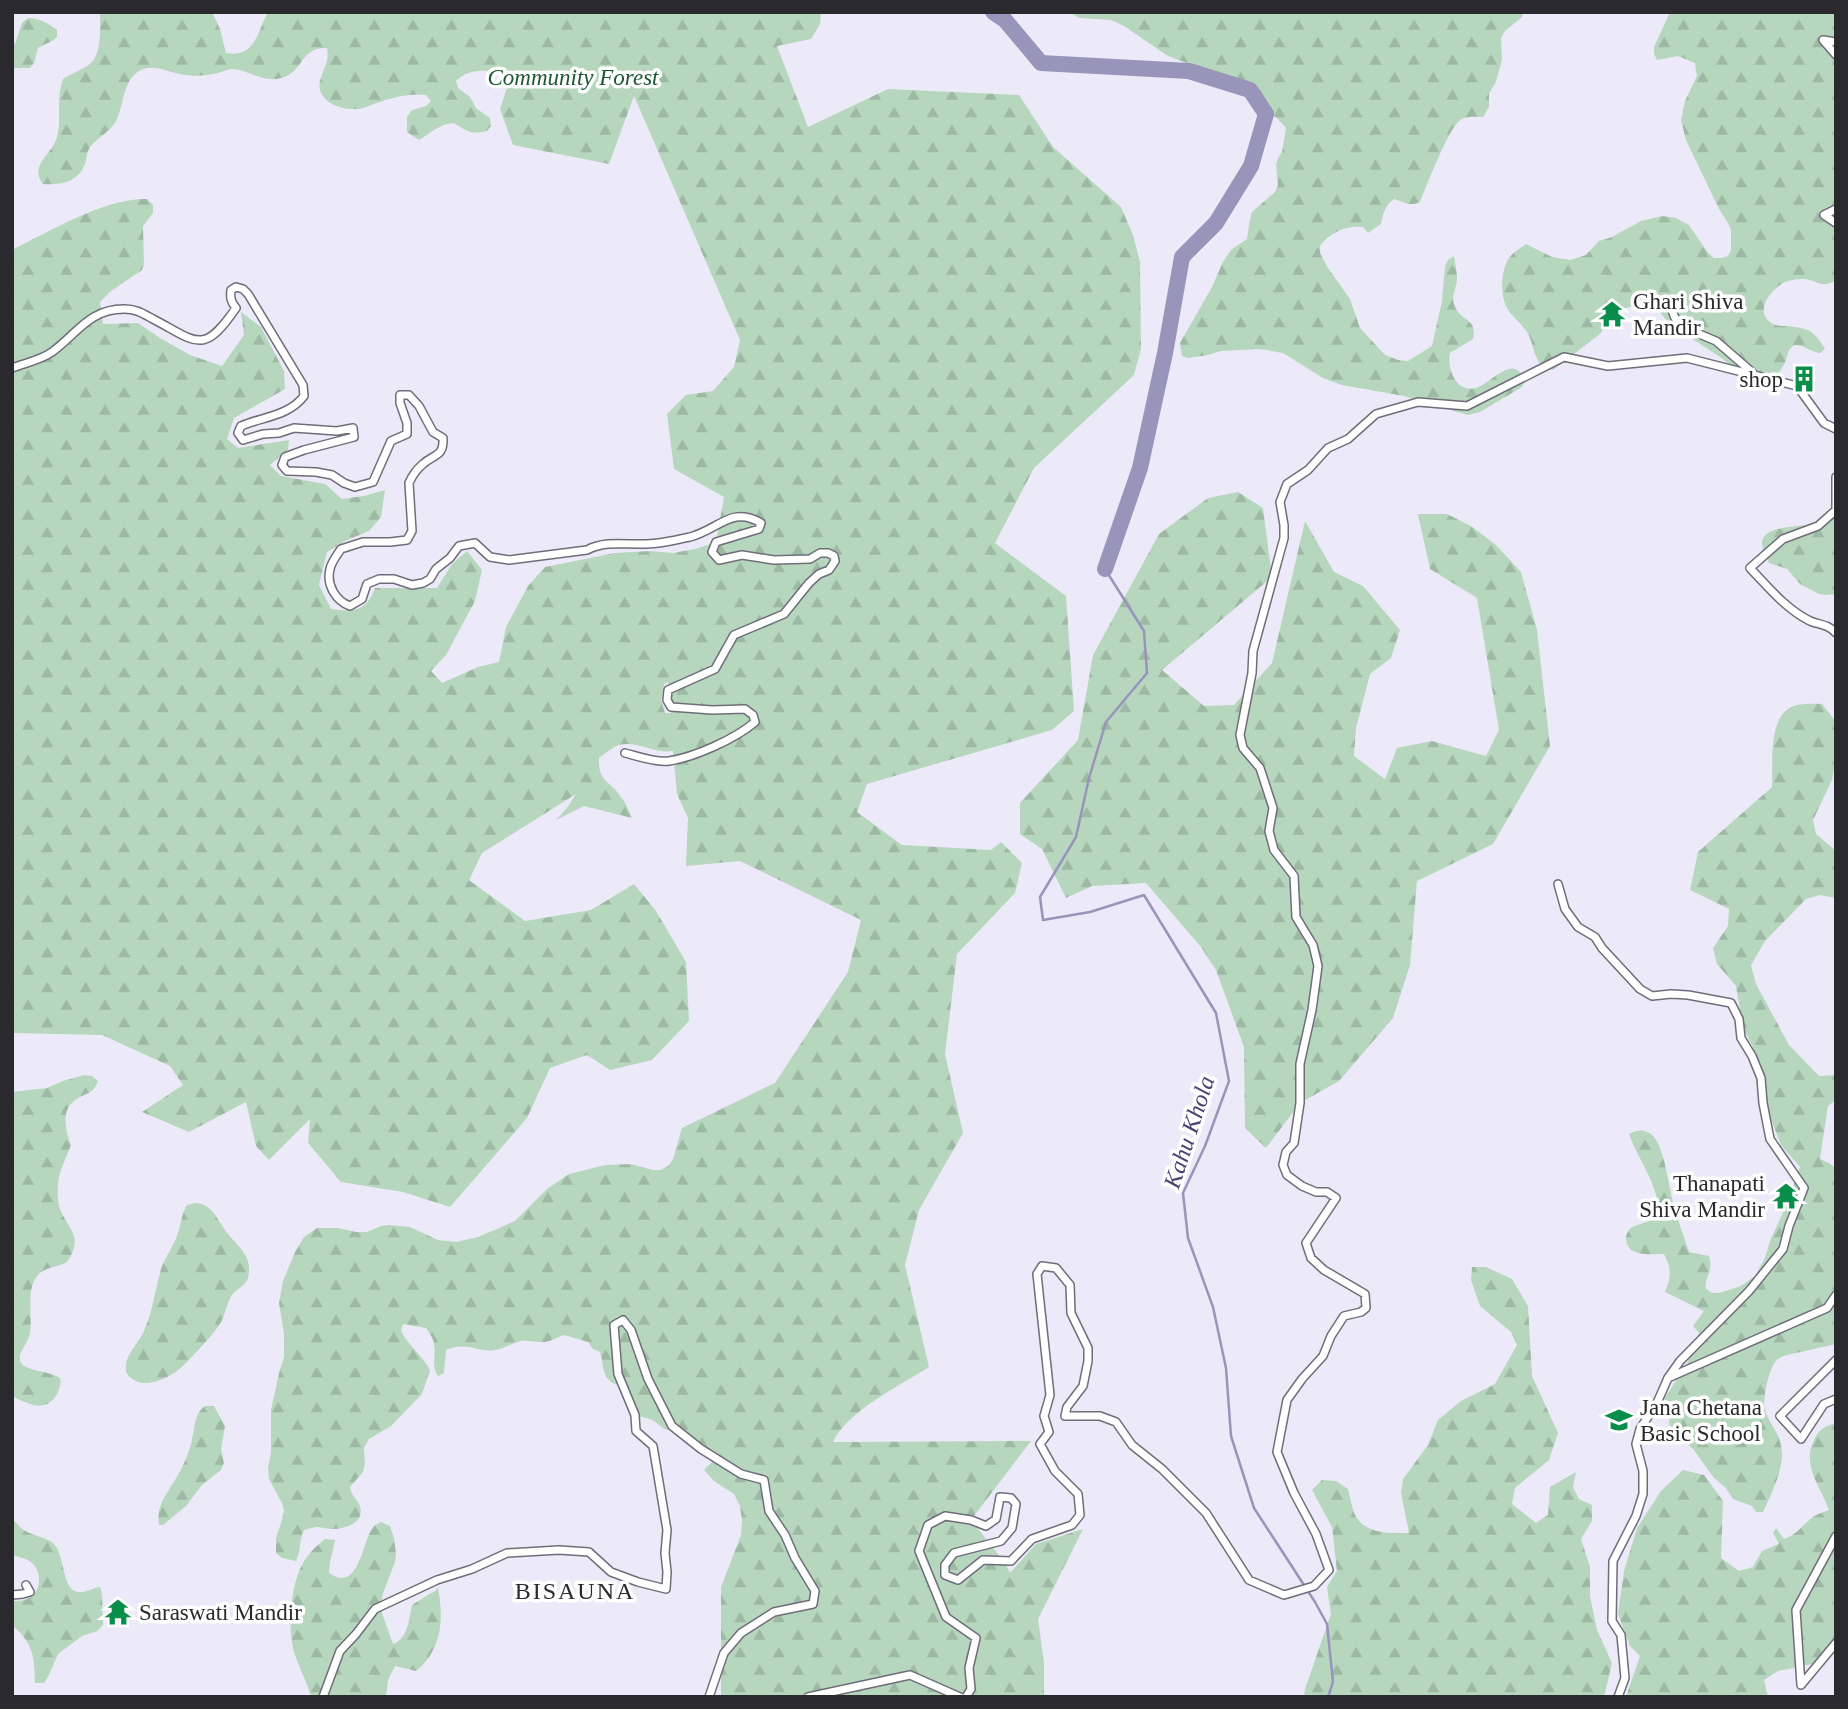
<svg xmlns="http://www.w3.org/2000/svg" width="1848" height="1709" viewBox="0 0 1848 1709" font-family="Georgia,serif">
	<defs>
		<pattern id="forest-firs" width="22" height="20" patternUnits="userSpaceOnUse" patternTransform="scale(1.75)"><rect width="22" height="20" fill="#b6d7be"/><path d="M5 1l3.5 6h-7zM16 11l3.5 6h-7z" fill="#9db9a4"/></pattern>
	</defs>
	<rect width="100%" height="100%" fill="#eceaf8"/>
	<!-- forest -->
	<g fill="url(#forest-firs)" fill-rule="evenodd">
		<path d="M100,12H212L220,29L226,53C255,58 257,33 268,12H821L820,24L811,39L777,46L808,127L888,89L1019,95L1053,147L1121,207L1133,235L1140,262L1141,349L1134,375L1034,468L995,543L1066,596L1074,711L1052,730L867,784L857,812L902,845L991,850L1001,842L1022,863L1015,893L957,954L945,1054L963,1133L919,1210L905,1265L929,1367C901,1385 846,1412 833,1442L1031,1441L971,1520L1005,1563L1010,1573L1036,1544L1083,1529L1038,1619L1044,1663V1694L1046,1697H721V1587L741,1535L742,1520L740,1506L734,1494L714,1481L704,1470L715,1459L677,1429C663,1432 664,1428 654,1421C649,1418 641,1417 635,1415C636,1406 633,1390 623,1386C616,1384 613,1385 608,1379C602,1372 603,1360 600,1352L593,1349L588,1342L564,1335C559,1336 554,1340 549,1341C541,1344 530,1340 521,1341C512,1343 504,1349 495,1350C477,1353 467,1341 446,1350L444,1373L438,1376C431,1365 436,1358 434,1345C434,1339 430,1334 426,1328L403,1324L401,1331C408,1345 422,1355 430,1370L422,1394L391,1426L369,1439L364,1448L365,1463L363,1472L350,1487C351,1496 358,1499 360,1507C365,1523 345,1529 333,1529C327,1529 321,1527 316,1527C315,1527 305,1530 304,1530C299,1540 301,1551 296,1561L282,1558L276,1553V1538L282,1520L284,1510L282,1503L269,1479L268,1468L271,1452V1410L279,1373L284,1357V1334L279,1303L283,1281L295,1252L304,1237L317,1228H338L356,1232H367L381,1226L389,1225L410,1227L438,1240L456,1242L478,1237L515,1221L547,1189L569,1174L605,1165L631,1164L653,1170H661L668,1166L673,1159L682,1128L775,1083L848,972L861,920L740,861L686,866L688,818L677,794L673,751C655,754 637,740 619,745C612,747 605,754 599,758C598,783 610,780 621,797C626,803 629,811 632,818L584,806L556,820L567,808L576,794L482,853L469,880L525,921L591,910L634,884L656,911L686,962L689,1021L652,1060L610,1070L587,1055L550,1068L527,1118L450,1207L403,1192L341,1182L308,1143L310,1119L269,1160L256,1146L246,1102L189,1132L142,1112L183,1085L170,1066L102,1035L12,1033V250C50,231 105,198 147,199L153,205V213L143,226L144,263L142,270L111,291L100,302L103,324L138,323L160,338L190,355L222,366L244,335L241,312L261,327L284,371L285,389L234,418L227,439L238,448L289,440L288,450L270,465L281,476L325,484L342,499L364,496L385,490L381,517L369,531L345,541L327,552L319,585L331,609C354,612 366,612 375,588H437L452,564L467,551L482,570L475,601L446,655L431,671L442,683L478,667L499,662L506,627L528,586L545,567L615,553L651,551L673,553L695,549L716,542L724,497L674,469L667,414L686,395L713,391L734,367L740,340L634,96L609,164L513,145L500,109L510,78L507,72C488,71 469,67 456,81L458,88L469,96L477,109L490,118L491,126L487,131C470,135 467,131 454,123C438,124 432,133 419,140L407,132V117L412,110L426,106L431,101L426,95C410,93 393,97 377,103C370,105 364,109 356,109C343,110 324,104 320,90C318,81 323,73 326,64C328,59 328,53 327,48C299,47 305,72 281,78C264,83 250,71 234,69C228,69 224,71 218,73C208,75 197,77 186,75C172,74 153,62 139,71C123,81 124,104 117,119C111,133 94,138 88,151C86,155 87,161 84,166C77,183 59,185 43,184C29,166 50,156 56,140C63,121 55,101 63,79C72,73 85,69 92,62C102,51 100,26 100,12ZM668,682L671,713H665L661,700L664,684Z"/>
		<path d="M1068,12H1523L1522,17L1505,31L1501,38L1502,59L1496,82L1489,93V107L1483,117C1477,117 1468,116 1462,119C1449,125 1427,186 1420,202C1409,207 1404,202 1394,199C1385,205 1383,214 1381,224L1368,233L1363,227C1347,225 1330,232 1320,246V253L1328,268L1350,299L1360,328L1385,355L1398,360L1408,361L1432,346L1442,301L1445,266L1448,260L1454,256C1455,263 1457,271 1457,279C1457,288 1450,296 1455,307C1461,321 1478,319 1473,339L1450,353C1447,367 1455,393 1475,388C1491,384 1516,350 1524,382L1522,387L1480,412L1468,415L1404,396L1342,385L1323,378L1283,353L1260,349L1221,351L1208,355L1188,358L1182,356L1180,343L1212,287L1223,262L1231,250L1247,239L1250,219L1252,212L1275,192L1278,185L1276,165L1278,158L1282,152L1286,128L1277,118L1259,108L1247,94L1221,76L1168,56L1124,26L1111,20L1080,18Z"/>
		<path d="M1670,12H1836V280C1832,282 1829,284 1826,284C1820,285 1815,281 1810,280C1804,278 1795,279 1788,281C1774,285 1753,310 1770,322C1774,326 1780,326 1785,326C1808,328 1813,329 1825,349L1820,353C1810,352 1805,345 1794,345L1789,350L1785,363L1770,387L1756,388L1749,383L1723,359L1670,324L1657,309L1650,307H1630L1616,310L1600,334L1553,370C1532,367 1536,346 1527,332C1521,323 1511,316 1506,306C1500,293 1501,270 1509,258C1513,252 1521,248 1526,244L1552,257L1570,260L1586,255L1599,241L1612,237L1641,221L1662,216L1676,218L1689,225L1708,253L1714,258H1721L1728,256L1731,250V230L1728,223L1719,209L1686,140L1681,120L1685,101L1697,76L1695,63L1678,56L1657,60L1654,54V47Z"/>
		<path d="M28,18C39,18 48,23 57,30V37C51,43 44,44 38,48L34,63L30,68H12V44H15L22,23Z"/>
		<path d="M1238,492L1263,508L1272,577L1162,670L1204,706L1234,705L1272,663L1305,521L1334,572L1363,586L1400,630L1391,658L1370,674L1356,728L1354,756L1385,779L1397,748L1432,741L1486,756L1499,730L1477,598L1430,569L1418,514H1447L1471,526L1496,545L1521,572L1537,630L1550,746L1493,844L1417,881L1410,965L1393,1018L1339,1081L1300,1103L1266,1148L1245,1128L1244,1047L1216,970L1201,947L1146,883L1092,886L1066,898L1042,849L1020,834V803L1078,740L1093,655L1159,534L1208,498Z"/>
		<path d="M1836,505V594L1826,595L1819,594L1800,584L1787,569L1769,563C1767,557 1762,549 1762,542C1764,524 1802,528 1815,523C1824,519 1830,513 1836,505Z"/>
		<path d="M1822,704L1836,722V760L1832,780L1813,820L1816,834L1836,851V898L1820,895L1806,899L1765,941L1751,965L1756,984L1789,1045L1819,1076L1836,1075V1100L1828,1106L1820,1159L1829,1163L1836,1169V1344L1783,1356C1777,1359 1774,1362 1772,1368C1768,1375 1762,1403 1765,1410C1770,1427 1782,1433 1782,1456C1781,1475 1771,1495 1763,1512H1756L1752,1506L1733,1499L1726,1488L1714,1478L1693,1449L1673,1431L1669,1424L1671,1403L1664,1399L1687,1364L1699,1333L1693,1326L1704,1311L1665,1292C1671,1277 1672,1269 1664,1254C1652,1254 1626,1258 1626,1238C1626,1235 1628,1230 1631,1228C1633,1226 1653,1220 1658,1218C1662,1189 1638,1160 1629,1134C1638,1129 1647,1129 1654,1137C1666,1153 1668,1186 1674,1205C1678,1221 1684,1237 1689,1252L1709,1256C1714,1274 1704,1275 1706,1289L1712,1293H1719L1741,1286L1755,1276L1765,1258L1770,1241L1786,1206L1800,1167L1781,1145L1771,1119L1753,1047L1743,1028L1736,986L1717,964L1713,948L1728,926L1729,909L1690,890L1698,852L1772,787C1773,765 1767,715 1794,706C1803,703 1814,704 1822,704Z"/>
		<path d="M84,1075L92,1076L98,1081C92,1097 83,1092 73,1102C61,1112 66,1132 71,1145C63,1166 56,1175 58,1199C60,1226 88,1232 67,1262C59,1267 44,1267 38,1275C25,1291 33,1315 30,1333C29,1343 16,1353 21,1363C26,1371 50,1371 60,1378C61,1385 60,1388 57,1394C46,1414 28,1404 12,1396V1092L47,1088L63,1081Z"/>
		<path d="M195,1203C213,1203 218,1222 228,1234C237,1245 250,1255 249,1270C249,1286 240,1285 232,1295C227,1302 226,1312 222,1320C217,1331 193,1356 184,1365C173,1376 146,1391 131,1378C129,1376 126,1373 126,1369C124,1356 139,1343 144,1331C153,1311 155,1290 161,1269C165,1257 173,1247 177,1236C181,1225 181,1215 187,1205Z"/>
		<path d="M1472,1267H1486L1512,1279L1528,1306L1532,1376L1558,1433L1549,1460L1515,1488L1512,1504L1536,1523L1548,1515L1550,1487L1576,1472L1573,1487L1579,1499L1592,1505V1521L1581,1539L1590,1567V1596L1597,1630L1612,1663L1604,1697H1304L1305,1689L1331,1614L1327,1587L1337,1571L1332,1527L1312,1490L1322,1480L1336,1481L1348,1489C1350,1497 1352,1509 1356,1517C1368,1535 1391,1533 1409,1533L1401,1493L1403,1479L1428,1445L1438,1420L1461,1401L1495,1384L1517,1345L1511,1332L1480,1306L1471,1280Z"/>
		<path d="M205,1406H214L225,1426L221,1449L224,1463L221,1470L202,1485L186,1506L163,1525H159C156,1503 168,1493 178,1475C184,1465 189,1452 192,1440C195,1427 194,1414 205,1406Z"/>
		<path d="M1836,1423V1650L1822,1662L1778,1671L1764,1680L1768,1697H1626L1640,1656L1630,1646L1618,1614L1624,1571L1637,1528L1661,1491L1683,1470L1704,1475L1723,1501L1721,1558L1739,1571L1753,1567L1762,1551L1779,1544L1773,1533L1776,1528L1784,1539C1797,1535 1802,1525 1813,1517C1817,1514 1824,1512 1829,1510C1821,1487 1801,1465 1814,1440C1819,1429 1825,1426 1836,1423Z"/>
		<path d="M12,1517C26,1541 47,1532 57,1548C63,1559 64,1584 73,1590C83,1596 90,1588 100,1587L102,1594L103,1625L97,1631L82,1636L58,1654L48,1677L44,1683H35C34,1656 34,1644 12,1625V1601C18,1601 24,1601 29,1598C41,1592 42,1573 33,1564C27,1558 19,1557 12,1555Z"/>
		<path d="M381,1522L390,1526L394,1538L396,1554L395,1562L382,1596V1613L393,1644C408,1639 409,1619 412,1605L431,1593L434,1592L438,1588C444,1619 442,1650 416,1671L395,1666L388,1680L386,1697H311C307,1682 300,1669 295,1655C287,1632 290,1585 303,1563C308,1554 316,1546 325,1539L335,1540C333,1551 329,1562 329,1573C359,1594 362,1542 372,1529C375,1524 376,1525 381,1522Z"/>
	</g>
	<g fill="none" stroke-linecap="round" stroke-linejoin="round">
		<!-- stream -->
		<path stroke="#9994b9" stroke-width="2.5" d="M1105,569L1144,631L1147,673L1106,722L1089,778L1076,837L1040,897L1043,920L1090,912L1144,895L1216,1013L1229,1081L1205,1146L1183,1193L1188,1238L1213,1307L1226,1368L1231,1436L1254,1508L1315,1602L1327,1624L1333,1682L1328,1697"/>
		<!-- river -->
		<path stroke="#9994b9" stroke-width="16" d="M993,12L1005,20L1041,63L1189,71L1250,90L1266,114L1251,166L1216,223L1182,257L1165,353L1140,468L1105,569"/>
		<!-- minor casing -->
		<g stroke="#6e6d79" stroke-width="10">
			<g id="minor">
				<path d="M1836,42L1823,40L1836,55"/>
				<path d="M1836,209L1824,215L1836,223"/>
				<path d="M1669,302L1675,318L1692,331L1716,341L1753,373"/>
				<path d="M12,368C25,363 41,360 52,352C77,334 89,309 124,309C136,309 142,313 153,319C197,342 203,356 236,308C231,302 230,298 231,290L236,287L243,289L248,294L303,385L304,396C289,416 262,417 241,426L238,433L243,440L263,434L279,433L294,428L337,431L353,428L354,437L304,450L285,457L282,465L287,471L316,472L332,475L344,483L355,487L373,482L391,441L407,434V423L400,403V395H409L419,406L433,432L443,438C444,457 434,454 423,464C417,469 412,476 409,483L412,531L407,540L390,542H363L341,549C337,555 331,563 330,569C326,585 336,601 350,606L362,599L367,584L379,579H394L412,585L423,583L430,579L436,569L450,558L459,546L475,543L490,557L509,560L587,550C606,540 626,545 646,544C660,544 677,540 690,537C718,530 732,505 761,523L759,529L716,542L712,552L719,560L742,555L774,560L810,559L820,553H828L834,556L835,561L829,570L819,574L809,583L784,614L734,635L715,669L668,690L667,700L671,707L712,710L745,709L753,715L755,722C735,739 695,757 669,761C657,763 637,756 625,753"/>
				<path d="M1836,477V494"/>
				<path d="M1836,497V510L1818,526L1783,539L1750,568C1768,587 1786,609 1810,621C1820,625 1828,624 1836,633"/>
				<path d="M1558,884L1565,909L1578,927L1595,937L1602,948L1640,989L1652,996L1671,994L1688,995L1731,1003L1739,1019L1741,1038L1752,1056L1761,1078L1763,1103L1770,1139L1804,1188L1789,1226L1783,1249L1749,1291L1680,1361L1668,1378"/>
				<path d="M1836,1360L1780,1416L1801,1439L1824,1404L1836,1399"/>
				<path d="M1836,1536L1796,1610L1801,1685L1836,1643"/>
				<path d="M12,1595L23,1594L30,1592L26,1585"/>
				<path d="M323,1697L340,1651L356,1634L375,1609L437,1580L472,1569L507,1553L559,1550L589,1552L611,1572L638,1582L666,1589L667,1572L665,1553L667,1530L653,1446L636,1431L635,1415L618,1374L614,1325L623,1320L631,1330L648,1379L672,1426L701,1449L741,1474L764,1480L769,1511L785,1535L795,1558L815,1591L813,1604L774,1612L741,1633L724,1653L709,1697"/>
				<path d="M808,1697L910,1675L960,1697"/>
				<path d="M966,1697L971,1689L969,1668L976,1638L946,1617L919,1551L928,1525L945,1516L971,1520L986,1526L996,1519L1000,1497L1011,1498L1016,1504L1012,1528L1001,1541L954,1553L945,1565V1575L958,1580L983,1560L1011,1561L1032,1539L1072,1525L1080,1515L1078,1494L1055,1471L1040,1444L1049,1432L1044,1416L1050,1395L1037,1274L1042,1266L1056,1268L1070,1285L1071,1313L1088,1348V1361L1083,1386L1067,1407L1065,1416H1100L1116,1422L1132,1445L1162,1469L1206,1513L1249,1580L1284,1595L1314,1586L1329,1570L1316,1534L1294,1493L1277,1452L1287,1400L1302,1379L1323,1356L1331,1336L1344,1316L1361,1312L1366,1308L1365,1294L1324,1270L1311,1258L1306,1243L1336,1198L1327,1192H1316L1302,1186L1287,1175L1283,1165L1286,1152L1294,1143L1300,1103V1064L1312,1010L1318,966L1313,945L1296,917L1294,876L1274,850L1269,831L1273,808L1260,768L1243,748L1240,735L1252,673L1253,651L1284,538V525L1280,502L1287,484L1308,470L1328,448L1348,439L1376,414L1418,402L1467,406L1564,357L1608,366L1687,358L1797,386L1824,423L1836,429"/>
				<path d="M1618,1697L1625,1678L1621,1635L1612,1621L1613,1561L1636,1516L1643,1494V1471L1636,1444L1640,1429L1657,1403L1668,1378L1827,1308L1836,1295"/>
			</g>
		</g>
		<!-- minor -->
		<use href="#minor" stroke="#fff" stroke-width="7"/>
	</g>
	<!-- icons -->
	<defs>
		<g id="temple-bare" transform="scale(2.1)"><path d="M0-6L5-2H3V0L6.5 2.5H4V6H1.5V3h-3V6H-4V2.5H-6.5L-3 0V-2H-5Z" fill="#088d4a" stroke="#fff" stroke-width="2.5" paint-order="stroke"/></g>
		<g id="building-bare" transform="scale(2.1)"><path d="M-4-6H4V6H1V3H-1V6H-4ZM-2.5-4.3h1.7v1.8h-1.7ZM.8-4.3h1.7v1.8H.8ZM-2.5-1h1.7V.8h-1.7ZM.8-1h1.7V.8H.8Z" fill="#088d4a" stroke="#fff" stroke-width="2.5" paint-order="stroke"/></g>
		<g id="school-bare" transform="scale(2.1)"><path d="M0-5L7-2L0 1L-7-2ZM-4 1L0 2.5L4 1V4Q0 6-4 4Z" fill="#088d4a" stroke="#fff" stroke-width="2.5" paint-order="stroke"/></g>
	</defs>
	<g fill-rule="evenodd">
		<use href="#temple-bare" x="1612" y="314"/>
		<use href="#building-bare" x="1804" y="379"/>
		<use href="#temple-bare" x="1786" y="1196"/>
		<use href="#school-bare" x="1619" y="1420"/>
		<use href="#temple-bare" x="118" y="1612"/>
	</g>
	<g text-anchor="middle" stroke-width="7" stroke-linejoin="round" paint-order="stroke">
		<!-- park labels -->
		<g font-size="23" font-style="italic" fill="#1c5632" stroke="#fff">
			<text x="573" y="85">Community Forest</text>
		</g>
		<!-- poi labels -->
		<g font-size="23" fill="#2a292e" stroke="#fff" text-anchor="start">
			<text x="1633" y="309">Ghari Shiva<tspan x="1633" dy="26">Mandir</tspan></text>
			<text x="1783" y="387" text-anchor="end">shop</text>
			<text x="1765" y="1191" text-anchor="end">Thanapati<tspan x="1765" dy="26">Shiva Mandir</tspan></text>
			<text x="1640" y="1415">Jana Chetana<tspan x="1640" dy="26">Basic School</tspan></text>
			<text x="139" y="1620">Saraswati Mandir</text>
		</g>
		<!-- water labels -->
		<g font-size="24" font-style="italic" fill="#4d4276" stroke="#fff">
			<text transform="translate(1189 1132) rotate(-72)" y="8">Kahu Khola</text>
		</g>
		<!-- neighbourhood labels -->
		<g font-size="24" letter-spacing="2" fill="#2a292e" stroke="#fff">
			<text x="575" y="1599">BISAUNA</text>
		</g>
	</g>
	<!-- border -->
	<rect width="1848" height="1709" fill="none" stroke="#2a292e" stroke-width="28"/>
</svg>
